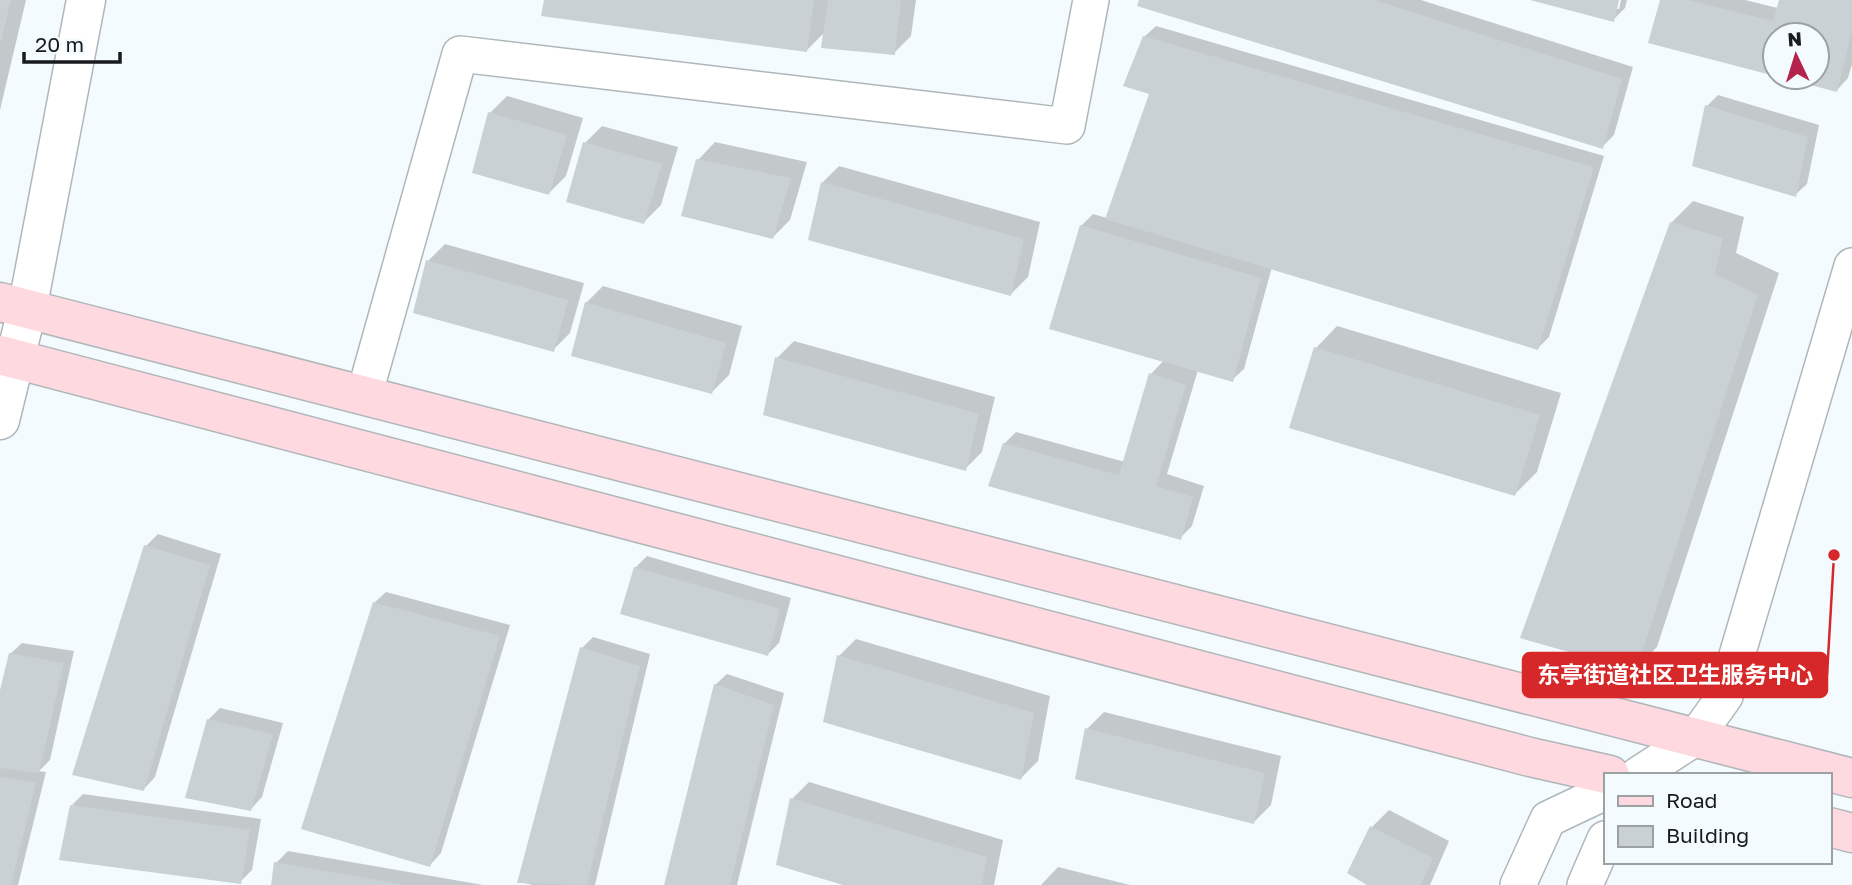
<svg xmlns="http://www.w3.org/2000/svg" width="1852" height="885" viewBox="0 0 1852 885" font-family="'Golos Text','Noto Sans SC',sans-serif">
	<rect width="100%" height="100%" fill="#f4fbfe"/>
	<!-- shadow -->
	<g fill="#0003">
		<path d="M0,0H26L0,110Z"/>
		<path d="M545,0H916L911,36L894,53L825,32L806,51Z"/>
		<path d="M1141,0H1421L1633,67L1614,135L1602,147Z"/>
		<path d="M1533,0H1617L1615,9H1619L1621,0H1627L1625,8L1613,20Z"/>
		<path d="M1662,0H1745L1778,8L1780,0H1852V64L1848,78L1837,90L1788,77H1817V35Z"/>
		<path d="M1156,26L1604,156L1549,337L1538,348L1272,267L1244,369L1232,380L1198,370L1167,474L1204,486L1192,526L1180,538L1004,444L1016,432L1125,462L1151,374L1164,360L1081,226L1093,214L1107,218L1151,93L1144,37Z"/>
		<path d="M1718,95L1819,125L1807,184L1795,195L1707,106Z"/>
		<path d="M507,96L583,118L566,176L549,193L490,113Z"/>
		<path d="M602,126L678,147L661,205L644,222L585,143Z"/>
		<path d="M715,142L807,162L790,220L773,237L698,160Z"/>
		<path d="M839,166L1040,222L1028,277L1011,294L822,183Z"/>
		<path d="M1693,201L1744,217L1736,253L1779,273L1657,647L1635,669L1671,223Z"/>
		<path d="M445,244L584,283L570,333L553,350L428,261Z"/>
		<path d="M603,286L742,326L729,375L712,392L586,303Z"/>
		<path d="M1337,326L1561,393L1537,472L1515,494L1316,348Z"/>
		<path d="M794,341L995,397L982,452L965,469L777,358Z"/>
		<path d="M158,534L221,554L155,777L144,789L146,546Z"/>
		<path d="M647,556L791,598L779,643L768,654L635,568Z"/>
		<path d="M386,592L510,625L441,853L430,865L374,603Z"/>
		<path d="M593,637L650,654L595,885H533L520,882L582,648Z"/>
		<path d="M856,639L1050,696L1038,761L1021,778L839,656Z"/>
		<path d="M22,643L74,651L50,760L39,771L46,772L18,885H0V697L10,654Z"/>
		<path d="M727,674L784,693L737,885H666L715,685Z"/>
		<path d="M220,708L283,723L262,797L251,809L208,720Z"/>
		<path d="M1104,712L1281,756L1271,805L1254,822L1087,729Z"/>
		<path d="M809,782L1003,840L994,885H850L792,799Z"/>
		<path d="M83,794L261,819L252,870L240,882L72,805Z"/>
		<path d="M1389,810L1449,841L1430,885H1371L1349,873L1372,827Z"/>
		<path d="M288,851L483,885H272L276,863Z"/>
		<path d="M1058,867L1130,885H1041Z"/>
	</g>
	<!-- building -->
	<g fill="#c9d1d5">
		<path d="M0,0H11L1,41H0Z"/>
		<path d="M544,0H814L807,52L541,16Z"/>
		<path d="M828,0H901L895,55L821,48Z"/>
		<path d="M1139,0H1374L1622,79L1603,149L1137,6Z"/>
		<path d="M1530,0H1619L1614,22Z"/>
		<path d="M1660,0H1688L1773,21L1779,0H1852V31L1837,92L1784,78L1817,77V35H1775V76L1648,43Z"/>
		<path d="M1143,36L1594,167L1538,350L1105,219L1149,94L1123,86Z"/>
		<path d="M1705,105L1808,137L1796,197L1692,166Z"/>
		<path d="M488,112L567,135L549,195L472,173Z"/>
		<path d="M583,142L662,164L644,224L566,202Z"/>
		<path d="M696,159L791,178L773,239L681,216Z"/>
		<path d="M821,182L1024,239L1011,296L808,240Z"/>
		<path d="M1670,222L1723,238L1715,274L1758,295L1636,671L1520,638Z"/>
		<path d="M1080,225L1261,278L1233,382L1049,329Z"/>
		<path d="M426,260L568,300L554,352L413,313Z"/>
		<path d="M585,302L726,343L712,394L571,356Z"/>
		<path d="M1314,347L1540,415L1515,496L1289,428Z"/>
		<path d="M775,357L979,414L966,471L763,415Z"/>
		<path d="M1149,373L1186,385L1156,486L1193,497L1181,540L988,486L1003,443L1119,475Z"/>
		<path d="M144,545L210,565L144,791L72,775Z"/>
		<path d="M634,567L780,609L768,656L620,614Z"/>
		<path d="M373,602L500,636L430,867L301,829Z"/>
		<path d="M580,647L640,666L587,885L517,883Z"/>
		<path d="M9,653L64,663L39,773L0,768V690Z"/>
		<path d="M837,655L1034,713L1021,780L823,722Z"/>
		<path d="M714,684L774,705L730,885H664Z"/>
		<path d="M207,719L273,734L251,811L185,798Z"/>
		<path d="M1085,728L1265,773L1254,824L1075,779Z"/>
		<path d="M0,777L36,783L11,885H0Z"/>
		<path d="M790,798L987,857L982,885H843L776,865Z"/>
		<path d="M70,805L250,830L241,884L59,860Z"/>
		<path d="M1370,826L1433,858L1421,885H1367L1347,873Z"/>
		<path d="M274,862L400,884V885H271Z"/>
	</g>
	<g fill="none" stroke-linecap="round" stroke-linejoin="round">
		<!-- minor casing -->
		<g stroke="#afb7bb" stroke-width="38">
			<g id="minor">
				<path d="M364,396L460,54L1067,126L1091,0"/>
				<path d="M1638,775L1695,738L1725,696L1852,266"/>
				<path d="M1518,885L1548,819L1605,792"/>
				<path d="M1585,885L1605,839"/>
			</g>
		</g>
		<!-- tertiary casing -->
		<g stroke="#afb7bb" stroke-width="41">
			<path id="tertiary" d="M0,420L27,310L86,0"/>
		</g>
		<!-- secondary casing -->
		<g stroke="#afb7bb" stroke-width="41">
			<g id="secondary">
				<path d="M0,302L1852,778"/>
				<path d="M0,355L1530,757L1610,775"/>
				<path d="M1829,827L1852,833"/>
			</g>
		</g>
		<!-- minor -->
		<use href="#minor" stroke="#fff" stroke-width="35"/>
		<!-- tertiary -->
		<use href="#tertiary" stroke="#fff" stroke-width="38"/>
		<!-- secondary -->
		<use href="#secondary" stroke="#fed9df" stroke-width="38"/>
	</g>
	<!-- callouts -->
	<path fill="none" stroke="#d62828" stroke-width="2.5" d="M1834 555L1827 675"/>
	<circle fill="#d62828" stroke="#f4fbfe" stroke-width="2.5" cx="1834" cy="555" r="7"/>
	<rect fill="#d62828" stroke="#d62828" stroke-width="2.5" x="1523" y="653" width="304" height="44" rx="7"/>
	<g font-size="23" text-anchor="middle" font-weight="bold" fill="#fff">
		<text x="1675" y="683">东亭街道社区卫生服务中心</text>
	</g>
	<!-- legend -->
	<rect x="1604" y="773" width="228" height="91" fill="#f4fbfe" stroke="#9ca1a4" stroke-width="2"/>
	<rect x="1618" y="796" width="35" height="10" fill="#fed9df" stroke="#9ca1a4" stroke-width="2"/>
	<text x="1666" y="808" font-size="21" fill="#181b1d">Road</text>
	<rect x="1618" y="826" width="35" height="21" fill="#c9d1d5" stroke="#9ca1a4" stroke-width="2"/>
	<text x="1666" y="843" font-size="21" fill="#181b1d">Building</text>
	<!-- north arrow -->
	<g transform="translate(1796 56) rotate(356)"><circle r="33" fill="#f4fbfe" stroke="#9ca1a4" stroke-width="2"/>
	<path d="M0-5L12 26L0 18L-12 26Z" fill="#b4234b"/>
	<text y="-10" font-size="19" font-weight="bold" text-anchor="middle" fill="#181b1d">N</text>
	</g>
	<!-- scale -->
	<path d="M24 52v10h96v-10" fill="none" stroke="#181b1d" stroke-width="3.5"/>
	<text x="35" y="52" font-size="21" fill="#181b1d" stroke="#f4fbfe" stroke-width="5" paint-order="stroke">20 m</text>
</svg>
